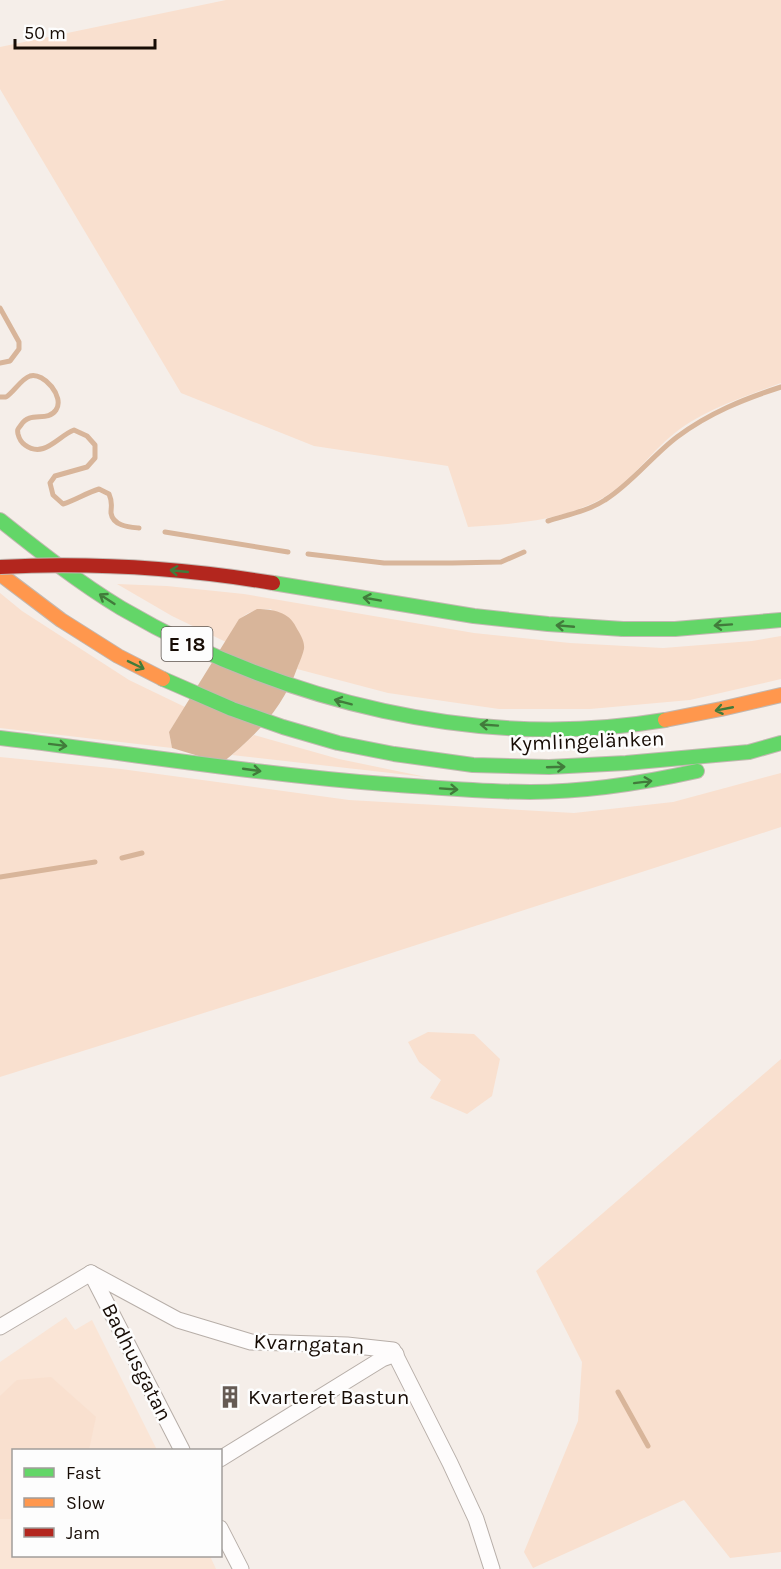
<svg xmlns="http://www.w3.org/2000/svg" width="781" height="1569" viewBox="0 0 781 1569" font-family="Karla,sans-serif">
	<rect width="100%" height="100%" fill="#f5eee9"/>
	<!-- built -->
	<path fill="#fae5d6" d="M66,1317L75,1330L92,1320L157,1450H14V1556H210L216,1569H0V1362Z"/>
	<!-- green -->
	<g fill="#f9e0cf">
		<path d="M226,0H781V383C744,397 700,411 670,437C647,457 628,484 601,499C561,521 513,524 468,527L448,466L314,446L181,393L0,89V47Z"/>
		<path d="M117,584L167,586L244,594L474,633L570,643L663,648L752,641L781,636V679L690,700L590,709H499L388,693L297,669L304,648L271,609C242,609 238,620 226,642L172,616Z"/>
		<path d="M0,593L22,611L129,680L185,707L169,732L172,748L0,728Z"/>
		<path d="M254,735L339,759L426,777L232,755Z"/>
		<path d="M0,757L121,769L349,800L574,813L673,802L781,773V827L277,990L0,1077Z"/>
		<path d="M428,1032L474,1034L500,1059L492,1096L467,1114L430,1098L441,1080L419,1062L408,1042Z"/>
		<path d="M781,1059V1552L730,1558L684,1500L533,1568L524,1552L578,1421L582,1362L536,1271Z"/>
		<path d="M51,1377L96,1417L89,1450H14L13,1519H0V1396L17,1380Z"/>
	</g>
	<!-- water -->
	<path fill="#d8b59a" d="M257,609C273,609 289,612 296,627C300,634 305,641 304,649C303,654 300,661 298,666C283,709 256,735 222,763L172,748L169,732L239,619Z"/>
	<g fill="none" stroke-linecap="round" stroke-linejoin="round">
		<!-- stream -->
		<g stroke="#d8b59a" stroke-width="5">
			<path d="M0,308L19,342V349L10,361L0,363"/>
			<path d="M0,397H6C14,392 21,379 30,376C44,372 65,397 56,410C47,423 30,410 21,425C18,429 17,429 18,434C19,438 22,443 25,445C44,459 58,436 74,430L87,436L95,445V458L87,467L55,476L50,483L53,495L63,504C76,500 86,493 99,489L109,494C113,503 111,505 111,513C113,526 129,527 139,528"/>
			<path d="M548,521C567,515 588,511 605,500C631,484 652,456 677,437C709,413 744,399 781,387"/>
			<path d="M165,532L288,552"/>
			<path d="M308,554L384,563H452L501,562L524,552"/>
			<path d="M122,858L142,853"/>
			<path d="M0,877L95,862"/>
			<path d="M618,1392L648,1446"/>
		</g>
		<!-- street casing -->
		<g stroke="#b7aea8" stroke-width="17">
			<g id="street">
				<path d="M91,1273L178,1320L251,1342L347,1345L393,1350L450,1463L476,1519L492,1569"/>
				<path d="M91,1273L182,1450"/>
				<path d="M0,1327L91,1273"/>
				<path d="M220,1459L382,1359L396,1354"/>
				<path d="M220,1528L241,1569"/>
			</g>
		</g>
		<!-- fast casing -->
		<g stroke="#c2b8b1" stroke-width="16">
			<g id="fast">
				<path d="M0,520C39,551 78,582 121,608C282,702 479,751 665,720"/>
				<path d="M623,629H675L781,620"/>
				<path d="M163,679L232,709L283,727L338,743L394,754L473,765L549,767L626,763L749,752L781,743"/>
				<path d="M0,738C128,753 256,774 385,784C433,787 481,792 530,792C585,792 643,783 697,771"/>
			</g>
		</g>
		<!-- slow casing -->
		<g stroke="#c2b8b1" stroke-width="16">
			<g id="slow">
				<path d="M0,574L61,620L118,656L163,679"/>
				<path d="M665,720L721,709L781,695"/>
			</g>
		</g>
		<!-- street -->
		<use href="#street" stroke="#fefcfc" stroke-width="15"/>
		<!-- fast -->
		<use href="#fast" stroke="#63d668" stroke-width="14"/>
		<!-- slow -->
		<use href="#slow" stroke="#ff974d" stroke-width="14"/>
		<!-- fast-bridge casing -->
		<g stroke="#c2b8b1" stroke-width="16" stroke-linecap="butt">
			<path id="fast-bridge" d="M273,583L474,616L548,624L623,629"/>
		</g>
		<!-- jam-bridge casing -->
		<g stroke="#c2b8b1" stroke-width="16" stroke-linecap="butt">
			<path id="jam-bridge" d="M0,567C92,562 182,568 273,583"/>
		</g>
		<!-- fast-bridge -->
		<use href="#fast-bridge" stroke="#63d668" stroke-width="14"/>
		<!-- jam-bridge -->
		<use href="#jam-bridge" stroke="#b3261e" stroke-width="14"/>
	</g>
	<!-- one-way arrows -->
	<defs><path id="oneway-shaft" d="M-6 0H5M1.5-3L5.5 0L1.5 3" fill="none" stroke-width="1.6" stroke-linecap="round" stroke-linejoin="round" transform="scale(1.5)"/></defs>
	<g stroke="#417b3b">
		<use href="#oneway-shaft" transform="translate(179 571) rotate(-174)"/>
		<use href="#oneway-shaft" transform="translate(107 599) rotate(-147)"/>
		<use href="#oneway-shaft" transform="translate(372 599) rotate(-170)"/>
		<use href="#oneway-shaft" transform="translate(723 625) rotate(176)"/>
		<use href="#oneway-shaft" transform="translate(565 626) rotate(-175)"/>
		<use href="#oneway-shaft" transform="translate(136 665) rotate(26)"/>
		<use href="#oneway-shaft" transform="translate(343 702) rotate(-165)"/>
		<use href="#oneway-shaft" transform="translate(724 709) rotate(169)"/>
		<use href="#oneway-shaft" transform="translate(489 725) rotate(-176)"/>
		<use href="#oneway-shaft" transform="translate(58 745) rotate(7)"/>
		<use href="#oneway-shaft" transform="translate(556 767) rotate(-2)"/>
		<use href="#oneway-shaft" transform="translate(252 770) rotate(8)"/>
		<use href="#oneway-shaft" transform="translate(643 782) rotate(-7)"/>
		<use href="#oneway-shaft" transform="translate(449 789) rotate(4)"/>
	</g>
	<!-- icons -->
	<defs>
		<g id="building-bare" transform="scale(1.8)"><path d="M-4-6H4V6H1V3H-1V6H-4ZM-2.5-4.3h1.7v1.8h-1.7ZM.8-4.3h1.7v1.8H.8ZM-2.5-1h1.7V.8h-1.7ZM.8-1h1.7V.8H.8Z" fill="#655b55" stroke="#fdfdfd" stroke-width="2.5" paint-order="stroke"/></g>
	</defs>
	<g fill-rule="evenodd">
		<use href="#building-bare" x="230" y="1397"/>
	</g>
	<g text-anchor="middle" stroke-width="5" stroke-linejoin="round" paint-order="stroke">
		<!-- shield labels -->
		<rect fill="#fdfdfd" stroke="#5c544f" stroke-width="1.5" x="161.5" y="627" width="51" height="34" rx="4.5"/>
		<g font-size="20" font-weight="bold" fill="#170c05">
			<text x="187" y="651">E 18</text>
		</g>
		<!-- street labels -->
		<g font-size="21" fill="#170c05" stroke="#fdfdfd">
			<text transform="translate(587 741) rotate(-2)" y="7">Kymlingelänken</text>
			<text transform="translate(309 1344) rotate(3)" y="7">Kvarngatan</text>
			<text transform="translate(137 1362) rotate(63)" y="7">Badhusgatan</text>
		</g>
		<!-- poi labels -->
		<g font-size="21" fill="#170c05" stroke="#fdfdfd" text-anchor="start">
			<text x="248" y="1404">Kvarteret Bastun</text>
		</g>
	</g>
	<!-- legend -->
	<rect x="12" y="1449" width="210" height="108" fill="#fdfdfd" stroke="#a19d9a" stroke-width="1.5"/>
	<rect x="24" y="1468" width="30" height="9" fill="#63d668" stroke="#a19d9a" stroke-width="1.5"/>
	<text x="66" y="1479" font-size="18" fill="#170c05">Fast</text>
	<rect x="24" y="1498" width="30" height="9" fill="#ff974d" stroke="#a19d9a" stroke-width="1.5"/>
	<text x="66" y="1509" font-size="18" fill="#170c05">Slow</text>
	<rect x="24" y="1528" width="30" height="9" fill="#b3261e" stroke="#a19d9a" stroke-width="1.5"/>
	<text x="66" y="1539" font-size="18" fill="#170c05">Jam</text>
	<!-- scale -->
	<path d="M15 39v9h140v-9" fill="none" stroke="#170c05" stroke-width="3"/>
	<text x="24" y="39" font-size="18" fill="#170c05" stroke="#fdfdfd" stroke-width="4.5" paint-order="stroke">50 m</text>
</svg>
